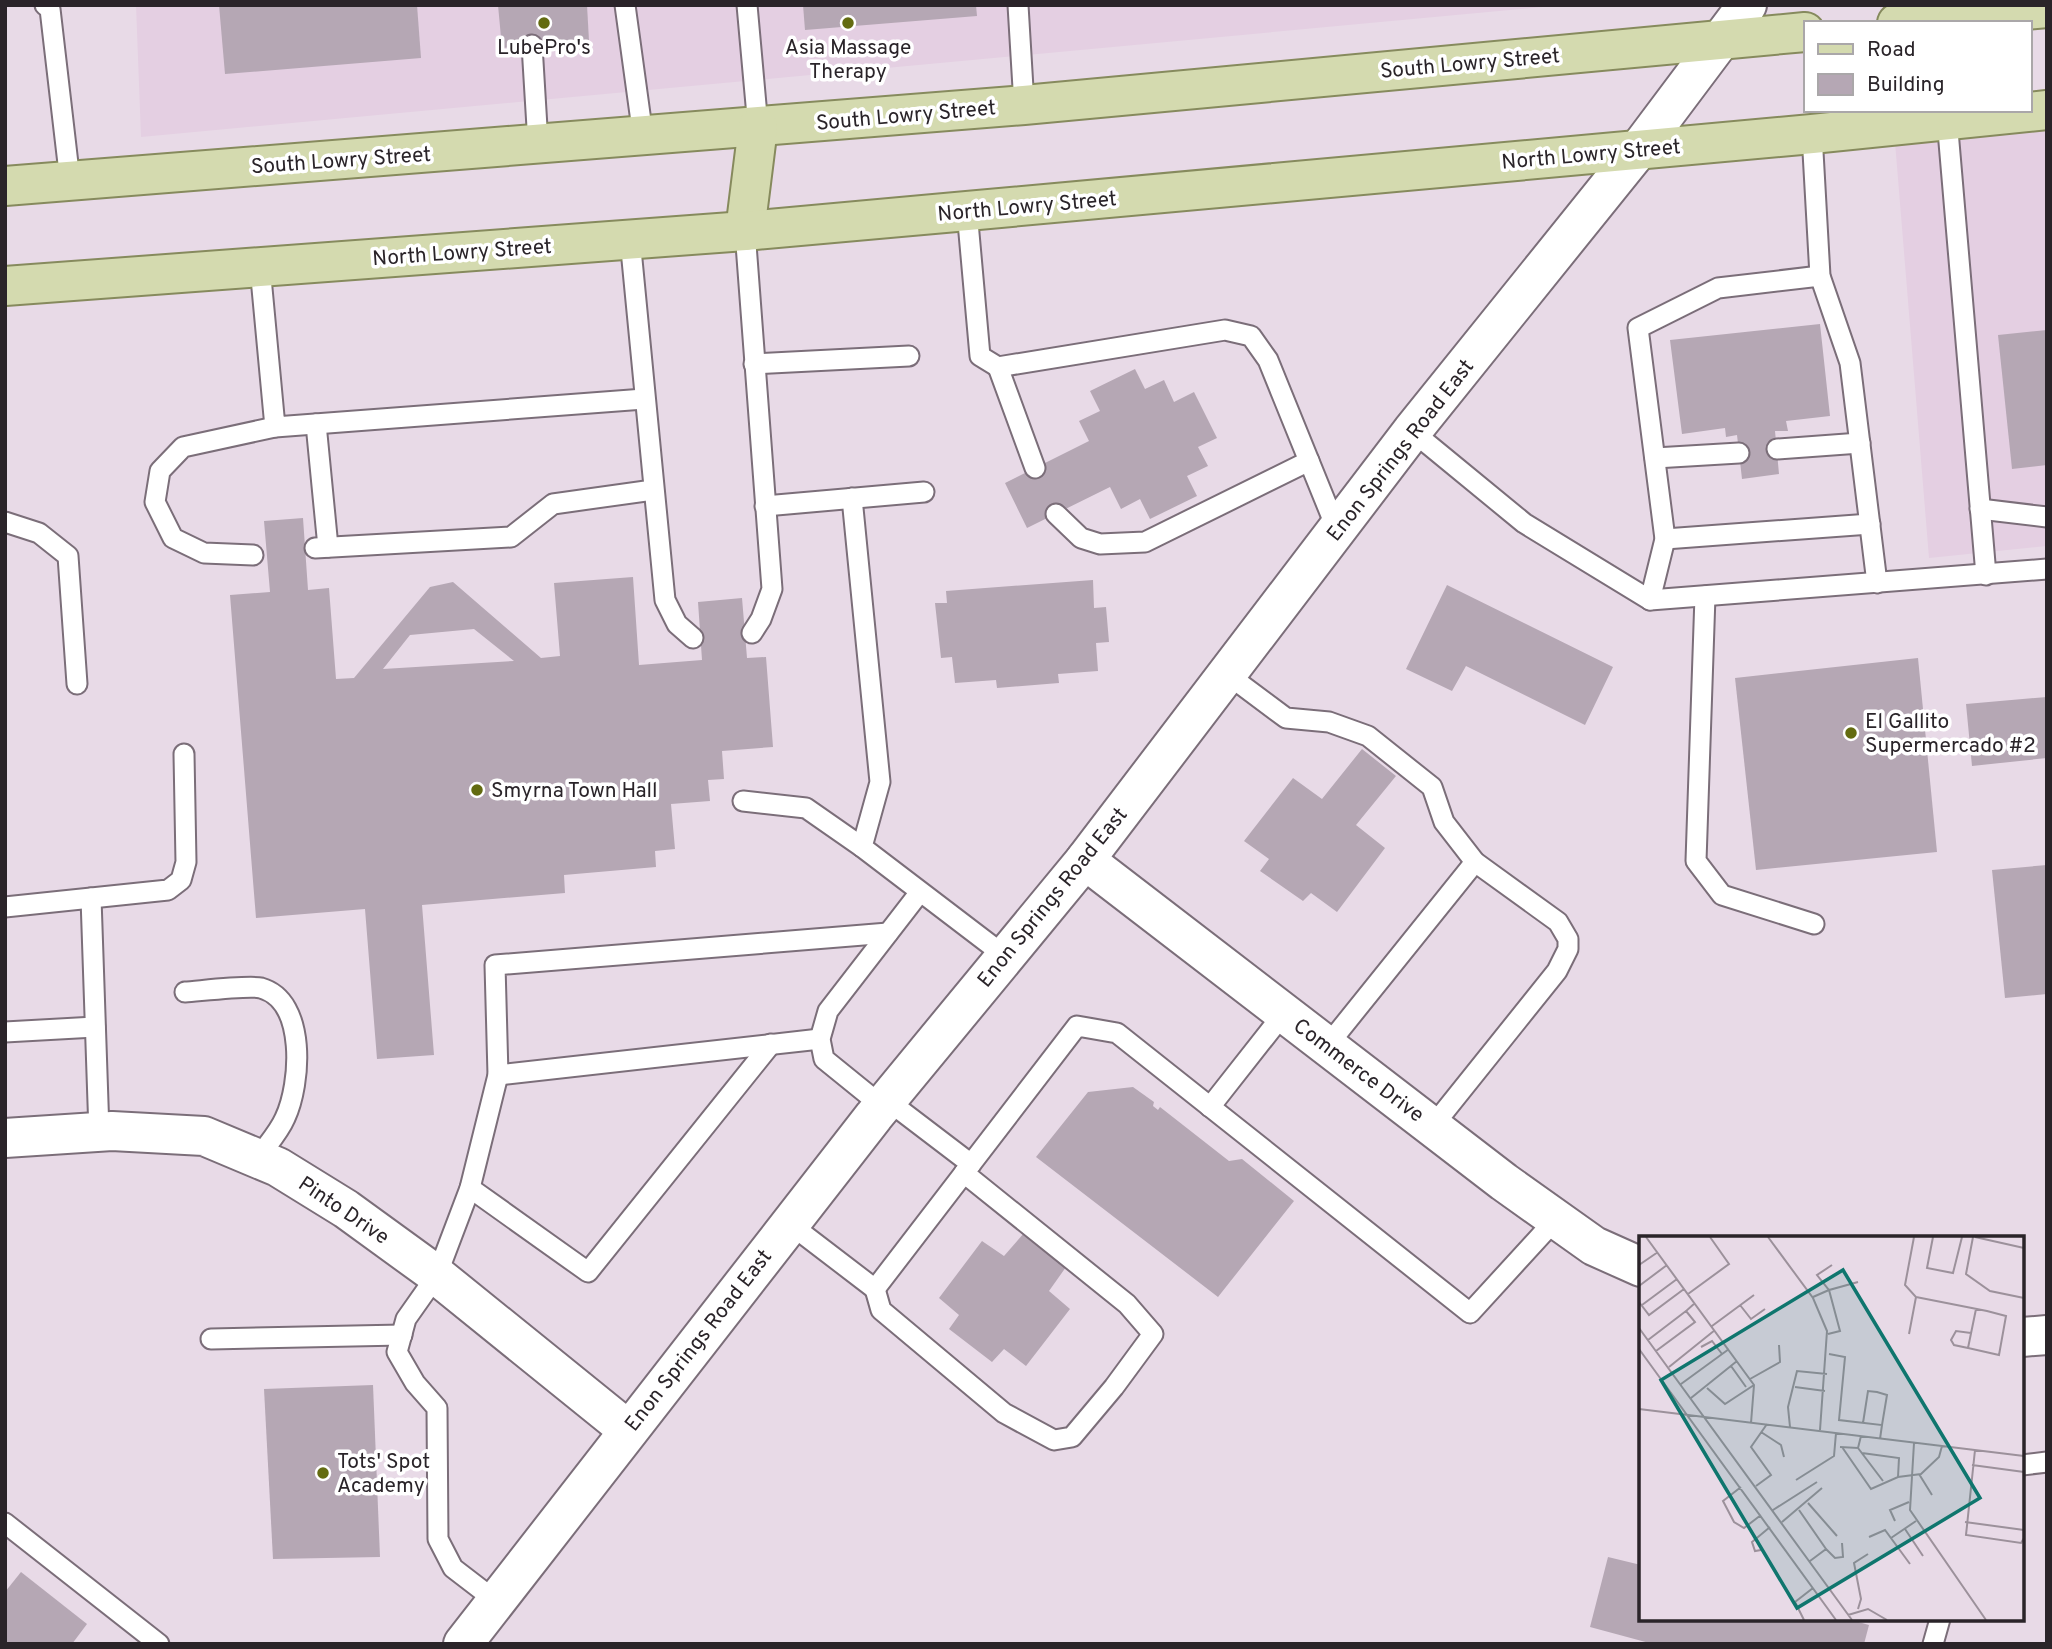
<svg xmlns="http://www.w3.org/2000/svg" width="2052" height="1649" viewBox="0 0 2052 1649" font-family="Overpass,sans-serif">
	<rect width="100%" height="100%" fill="#e8dae7"/>
	<!-- built -->
	<g fill="#e4cfe2">
		<path d="M136,5H1565L141,137Z"/>
		<path d="M2047,128V546L1929,558L1895,142Z"/>
	</g>
	<!-- building -->
	<g fill="#b5a7b4" fill-rule="evenodd">
		<path d="M219,5H417L421,58L225,74Z"/>
		<path d="M498,5H587L589,41L502,48Z"/>
		<path d="M803,5H976L977,16L805,30Z"/>
		<path d="M1820,324L1830,416L1786,421L1788,431H1775L1779,474L1742,479L1737,435L1726,437L1725,428L1682,434L1670,340Z"/>
		<path d="M2047,330V465L2012,469L1998,335Z"/>
		<path d="M1135,369L1145,389L1164,380L1174,402L1194,392L1217,438L1198,447L1208,466L1187,476L1197,496L1150,519L1140,499L1121,509L1110,487L1027,528L1005,483L1089,441L1079,421L1100,411L1090,391Z"/>
		<path d="M303,518L308,590L329,588L336,679L354,678L430,587L453,582L541,658L560,656L554,583L633,577L639,665L702,660L698,602L742,598L747,658L766,657L773,747L722,751L724,779L708,780L710,801L671,804L675,849L655,851L656,867L564,875L565,893L422,905L434,1055L377,1059L365,909L256,918L230,595L270,592L264,521ZM474,629L514,661L383,669L410,635Z"/>
		<path d="M1093,580L1094,608L1106,607L1109,642L1096,643L1098,671L1058,674L1059,683L997,688L996,680L955,683L952,657L941,658L935,603H947L946,591Z"/>
		<path d="M1447,585L1613,667L1585,725L1466,666L1452,691L1406,669Z"/>
		<path d="M1918,658L1937,852L1756,870L1735,678Z"/>
		<path d="M2047,697V758L1972,766L1966,704Z"/>
		<path d="M1362,749L1396,776L1356,825L1385,848L1337,912L1311,893L1303,901L1260,871L1269,859L1244,841L1293,778L1322,799Z"/>
		<path d="M2047,865V994L2005,998L1992,870Z"/>
		<path d="M1133,1087L1154,1102L1153,1106L1158,1110L1160,1107L1229,1161L1242,1159L1294,1201L1218,1297L1036,1157L1088,1092Z"/>
		<path d="M1024,1233L1066,1267L1049,1291L1070,1309L1026,1366L1004,1349L992,1362L949,1329L959,1315L939,1298L982,1241L1004,1256Z"/>
		<path d="M373,1385L380,1557L273,1559L264,1389Z"/>
		<path d="M1608,1557L1641,1565V1619H1848L1869,1625L1864,1644H1653L1590,1627Z"/>
		<path d="M21,1572L87,1624L72,1644H5V1592Z"/>
	</g>
	<g fill="none" stroke-linecap="round" stroke-linejoin="round">
		<!-- service casing -->
		<g stroke="#7b6e79" stroke-width="23">
			<g id="service">
				<path d="M45,5L50,9L70,181"/>
				<path d="M625,5L643,136"/>
				<path d="M747,5L758,127"/>
				<path d="M1018,5L1024,105"/>
				<path d="M532,45L538,144"/>
				<path d="M1947,119L1986,575"/>
				<path d="M1812,134L1820,276L1850,363L1877,583"/>
				<path d="M967,211L980,356L998,367L1225,330L1251,336L1268,360L1337,530"/>
				<path d="M745,231L772,589L761,619L752,633"/>
				<path d="M630,239L665,600L677,624L693,638"/>
				<path d="M260,267L275,427L644,399"/>
				<path d="M754,364L909,356"/>
				<path d="M998,367L1035,468"/>
				<path d="M316,424L328,547"/>
				<path d="M1412,431L1524,523L1650,600L2047,569"/>
				<path d="M1777,449L1860,443"/>
				<path d="M1655,458L1739,453"/>
				<path d="M852,498L880,782L862,847L1005,956"/>
				<path d="M765,506L924,492"/>
				<path d="M1980,509L2047,517"/>
				<path d="M1056,514L1081,538L1100,544L1145,542L1309,461"/>
				<path d="M5,522L39,533L68,556L77,684"/>
				<path d="M1665,539L1870,524"/>
				<path d="M315,548L511,537L553,504L653,490"/>
				<path d="M253,555L204,553L173,538L155,502L160,471L183,447L275,427"/>
				<path d="M1705,596L1696,861L1722,895L1814,924"/>
				<path d="M1650,600L1665,539L1638,328L1718,288L1820,276"/>
				<path d="M1227,674L1286,718L1329,722L1368,736L1432,787L1444,822L1475,862L1558,922L1568,939V949L1557,971L1432,1127"/>
				<path d="M743,801L806,808L862,847"/>
				<path d="M91,898L99,1132"/>
				<path d="M5,907L168,890L181,880L186,862L184,754"/>
				<path d="M185,992C200,991 249,985 261,988C307,1001 301,1084 285,1118C279,1132 267,1145 258,1158"/>
				<path d="M5,1032L95,1027"/>
				<path d="M1327,1046L1475,862"/>
				<path d="M498,1075L820,1039"/>
				<path d="M887,1100L971,1164"/>
				<path d="M882,1106L824,1059L820,1039L828,1011L920,892"/>
				<path d="M1210,1107L1284,1013"/>
				<path d="M470,1188L588,1272L771,1044"/>
				<path d="M790,1224L875,1289L1077,1026L1117,1033L1470,1313L1556,1219"/>
				<path d="M875,1289L881,1310L1004,1413L1054,1440L1072,1437L1114,1387L1153,1334L1127,1304L964,1173"/>
				<path d="M211,1339L402,1335"/>
				<path d="M2022,1465L2047,1462"/>
				<path d="M5,1523L159,1644"/>
				<path d="M496,1601L453,1568L438,1539L437,1408L415,1383L397,1352L406,1319L437,1275L470,1188L498,1075L495,965L888,933"/>
				<path d="M1933,1644L1940,1619"/>
			</g>
		</g>
		<!-- minor casing -->
		<g stroke="#7b6e79" stroke-width="42">
			<g id="minor">
				<path d="M1085,860L1504,1182L1594,1246L1641,1267"/>
				<path d="M5,1138L112,1131L204,1136L278,1167L346,1209L430,1270L628,1430"/>
				<path d="M2022,1337L2047,1335"/>
			</g>
		</g>
		<!-- tertiary casing -->
		<g stroke="#7b6e79" stroke-width="42">
			<path id="tertiary" d="M463,1644L874,1116L1085,860L1412,431L1639,149L1747,5"/>
		</g>
		<!-- primary casing -->
		<g stroke="#868a5d" stroke-width="42">
			<g id="primary">
				<path d="M1897,23L2047,8"/>
				<path d="M5,186L1024,105L1805,32"/>
				<path d="M745,231L758,127"/>
				<path d="M5,286L745,231L967,211L1812,134L2047,110"/>
			</g>
		</g>
		<!-- service -->
		<use href="#service" stroke="#fff" stroke-width="19"/>
		<!-- minor -->
		<use href="#minor" stroke="#fff" stroke-width="38"/>
		<!-- tertiary -->
		<use href="#tertiary" stroke="#fff" stroke-width="38"/>
		<!-- primary -->
		<use href="#primary" stroke="#d4daaf" stroke-width="38"/>
	</g>
	<!-- markers -->
	<g fill="#636b10" stroke="#fff" stroke-width="2.5">
		<circle cx="544" cy="23" r="7"/>
		<circle cx="848" cy="23" r="7"/>
		<circle cx="1851" cy="733" r="7"/>
		<circle cx="477" cy="790" r="7"/>
		<circle cx="323" cy="1473" r="7"/>
	</g>
	<g text-anchor="middle" stroke-width="7" stroke-linejoin="round" paint-order="stroke">
		<!-- poi labels -->
		<g font-size="21" fill="#2a2429" stroke="#fff" text-anchor="start">
			<text x="544" y="54" text-anchor="middle">LubePro's</text>
			<text x="848" y="54" text-anchor="middle">Asia Massage<tspan x="848" dy="24">Therapy</tspan></text>
			<text x="1865" y="728">El Gallito<tspan x="1865" dy="24">Supermercado #2</tspan></text>
			<text x="491" y="797">Smyrna Town Hall</text>
			<text x="337" y="1468">Tots' Spot<tspan x="337" dy="24">Academy</tspan></text>
		</g>
		<!-- street labels -->
		<g font-size="21" fill="#2a2429" stroke="#fff">
			<text transform="translate(1470 63) rotate(-5)" y="7">South Lowry Street</text>
			<text transform="translate(906 115) rotate(-5)" y="7">South Lowry Street</text>
			<text transform="translate(1591 154) rotate(-5)" y="7">North Lowry Street</text>
			<text transform="translate(341 160) rotate(-4)" y="7">South Lowry Street</text>
			<text transform="translate(1027 206) rotate(-5)" y="7">North Lowry Street</text>
			<text transform="translate(462 252) rotate(-4)" y="7">North Lowry Street</text>
			<text transform="translate(1400 450) rotate(-52)" y="7">Enon Springs Road East</text>
			<text transform="translate(1052 897) rotate(-51)" y="7">Enon Springs Road East</text>
			<text transform="translate(1359 1070) rotate(37)" y="7">Commerce Drive</text>
			<text transform="translate(344 1210) rotate(34)" y="7">Pinto Drive</text>
			<text transform="translate(698 1340) rotate(-52)" y="7">Enon Springs Road East</text>
		</g>
	</g>
	<!-- overview -->
	<g transform="translate(1639 1236)">
		<rect width="385" height="385" fill="#e8dae7"/>
		<path fill="none" stroke="#9c919b" stroke-width="2" d="M7,1L115,149L112,187M129,1L174,62L188,95L181,194M294,1L288,32L314,37L323,1M334,1L327,38L351,55L385,62M336,1L385,12M0,29L19,16M193,29L178,39L190,54L219,46M0,50L28,29M49,58L90,28L71,1M174,61L190,54L201,95L189,98M277,61L348,75L367,80L360,119L329,112L337,73M0,66L10,79L45,53M3,69L38,43M101,69L112,83L126,73M73,90L115,59M0,92L213,384M270,98L277,61L266,49L275,1M9,104L47,75M62,111L73,105L83,118M329,112L315,109L312,104L317,95L332,97M0,113L197,384M17,115L56,86L47,75L56,67M190,118L206,121L200,184L243,189L241,203M92,130L107,151M30,131L76,94M111,143L141,126L140,109M42,148L90,113M156,151L186,155M68,152L86,168L115,149M52,162L98,125M0,173L385,220M224,187L229,155L238,156L248,159L243,189M151,191L149,171L158,135L188,138M122,196L142,209L145,221M275,207L271,274L347,384M201,211L219,212L222,200M203,211L232,253L259,241L282,238L300,221L303,210M219,212L244,245M336,214L327,299L382,307L385,302M223,217L260,222L259,241M333,229L385,236M280,238L293,259M157,244L195,220L197,197M117,250L132,239L112,211L128,188M102,251L84,265L95,286L105,292L122,279M169,267L198,300M134,274L178,246M160,274L187,313L171,325M256,285L251,274L270,266M143,286L183,252M326,286L385,294M266,293L284,320M230,301L246,294L271,328M252,302L277,285M187,313L196,322L204,321L203,307M122,314L116,315L113,306L131,291M219,373L222,363L215,327L229,318M209,379L229,373L248,384M165,384L156,366L174,352"/>
		<path fill="#0f766e" fill-opacity="0.15" stroke="#0f766e" stroke-width="3.5" d="M204,34L341,262L158,372L22,144Z"/>
		<rect width="385" height="385" fill="none" stroke="#2a2429" stroke-width="3.5"/>
	</g>
	<!-- border -->
	<rect width="2052" height="1649" fill="none" stroke="#2a2429" stroke-width="14"/>
	<!-- legend -->
	<rect x="1804" y="21" width="228" height="91" fill="#ffffff" stroke="#aaa7a9" stroke-width="2"/>
	<rect x="1818" y="44" width="35" height="10" fill="#d4daaf" stroke="#aaa7a9" stroke-width="2"/>
	<text x="1867" y="56" font-size="21" fill="#2a2429">Road</text>
	<rect x="1818" y="74" width="35" height="21" fill="#b5a7b4" stroke="#aaa7a9" stroke-width="2"/>
	<text x="1867" y="91" font-size="21" fill="#2a2429">Building</text>
</svg>
